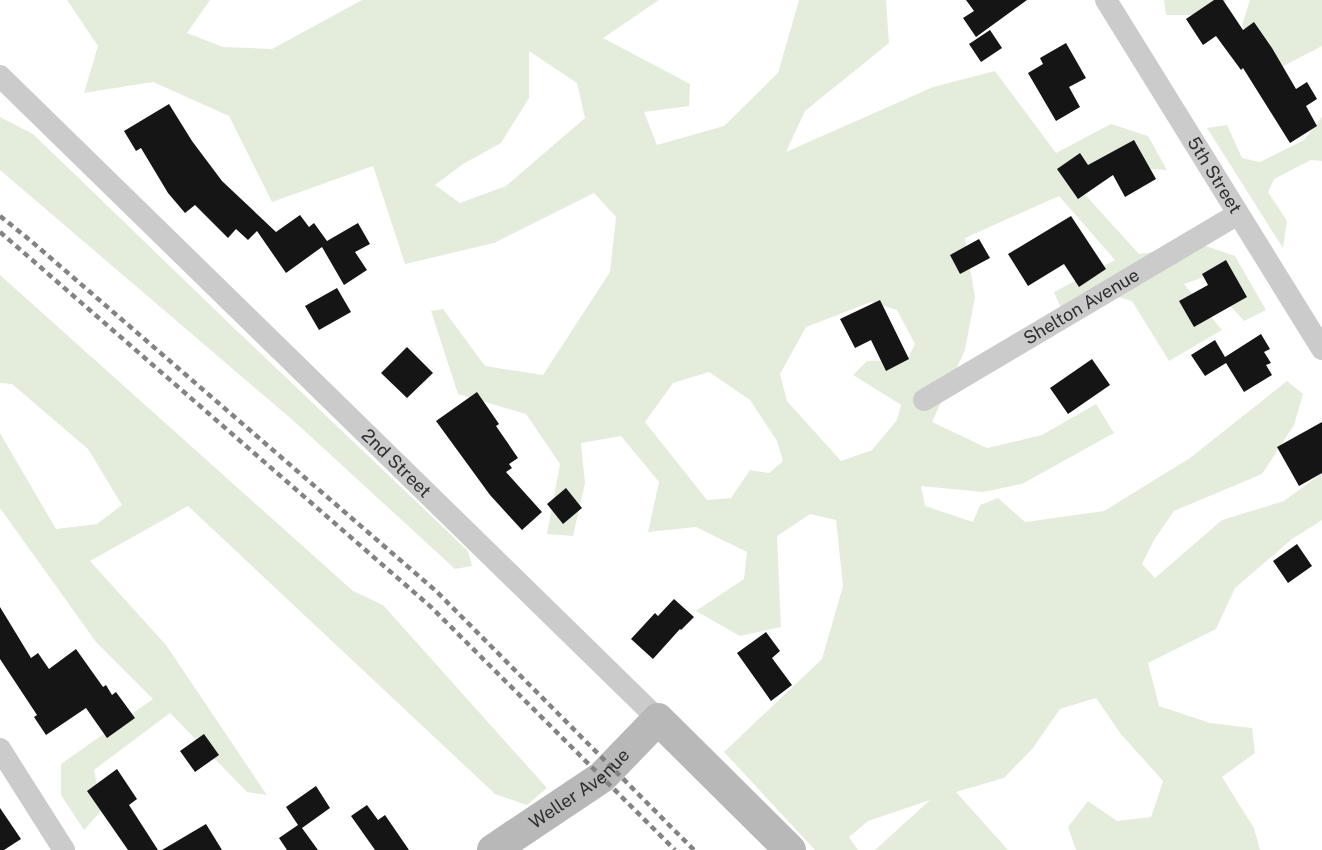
<svg xmlns="http://www.w3.org/2000/svg" width="1322" height="850" viewBox="0 0 1322 850" font-family="'Public Sans',sans-serif">
	<rect width="100%" height="100%" fill="#fff"/>
	<!-- green -->
	<g fill="#e4eddb" fill-rule="evenodd">
		<path d="M67,0H210L187,33L223,47L272,49L362,0H659L603,38L690,84L689,106L644,112L657,145L724,126L778,73L799,0H886L889,43L805,111L786,152L933,87L995,71L1056,153L1111,124L1148,136L1167,170L1128,167L1070,178L1139,254L1203,245L1235,256L1266,310L1244,321L1204,277L1184,284L1222,330L1169,361L1132,301L1110,295L1062,311L1054,292L1115,260L1059,196L965,238L975,297L965,350L932,422L987,448L1042,435L1096,404L1114,433L1022,484L983,492L921,486L925,506L973,522L980,505L998,498L1025,522L1104,511L1190,458L1287,381L1303,394L1294,425L1262,474L1174,511L1154,540L1142,564L1155,578L1222,520L1284,501L1322,473V520L1292,539L1235,588L1216,629L1148,663L1159,706L1210,723L1252,728L1255,753L1222,777L1254,828L1260,850H1076L1068,827L1088,801L1117,821L1151,817L1163,781L1120,733L1096,698L1060,709L1033,748L1004,778L956,792L1008,850H875L930,800L868,821L849,837L858,850H815L724,752L822,659L843,586L836,520L810,514L777,536L781,627L740,636L696,611L744,579L747,552L696,527L648,532L659,482L621,436L581,443L585,483L573,536L547,534L560,464L526,414L458,394L431,311L443,309L485,366L543,375L610,272L616,217L594,193L494,243L405,264L373,166L272,202L229,116L153,82L84,93L98,46ZM529,51L577,83L585,118L506,186L460,203L435,185L463,164L501,143L529,98ZM871,302L897,310L915,344L907,360L867,361L853,375L901,405L897,420L872,450L841,461L787,401L780,374L806,327ZM709,372L750,400L777,441L783,461L769,473L750,470L731,498L707,500L645,422L673,383Z"/>
		<path d="M1164,0H1226L1219,15H1166Z"/>
		<path d="M1250,0H1322V46L1272,72L1242,25Z"/>
		<path d="M0,117L33,134L235,329L468,551L472,566L455,569L296,423L0,170Z"/>
		<path d="M1322,117V161L1311,160L1274,179L1268,192L1287,221L1283,248L1207,128L1227,125L1242,158L1260,162L1304,140Z"/>
		<path d="M0,275L353,591L383,605L547,788L527,805L495,794L188,506L90,561L166,645L267,795L247,792L170,713L94,770L102,810L84,830L61,795V764L153,699L96,642L0,508V433L56,529L97,524L122,505L88,449L12,384L0,383Z"/>
	</g>
	<!-- building -->
	<g fill="#151515">
		<path d="M966,0H1027L976,37L963,18L974,11Z"/>
		<path d="M1214,0H1223L1243,30L1254,22L1272,48L1296,89L1307,82L1317,99L1306,106L1317,126L1290,143L1243,68L1241,70L1216,36L1203,45L1186,19Z"/>
		<path d="M990,30L1002,48L981,62L969,44Z"/>
		<path d="M1066,43L1086,78L1069,87L1080,107L1056,121L1028,73L1043,64L1040,58Z"/>
		<path d="M169,104L192,141L222,181L276,232L300,215L309,227L314,223L327,241L358,223L370,244L355,252L367,270L344,285L322,247L286,273L257,231L248,240L236,229L228,238L195,205L185,213L168,193L141,148L136,151L124,131Z"/>
		<path d="M1134,140L1156,179L1125,197L1113,175L1078,199L1057,169L1080,153L1088,165Z"/>
		<path d="M1071,216L1106,269L1079,287L1064,264L1028,286L1008,254Z"/>
		<path d="M979,239L990,258L960,274L950,255Z"/>
		<path d="M1226,260L1247,297L1194,327L1179,301L1208,285L1202,274Z"/>
		<path d="M337,288L351,312L319,330L305,306Z"/>
		<path d="M880,300L909,359L886,371L871,340L855,348L840,319Z"/>
		<path d="M1261,334L1270,349L1264,352L1271,363L1266,365L1272,375L1244,392L1226,363L1205,376L1191,355L1215,340L1225,357Z"/>
		<path d="M407,347L433,373L407,398L381,373Z"/>
		<path d="M1092,359L1110,385L1068,414L1050,388Z"/>
		<path d="M477,392L499,424L496,426L518,458L509,464L512,468L506,472L542,512L522,530L490,495L436,421Z"/>
		<path d="M1322,422V473L1299,486L1277,447Z"/>
		<path d="M566,488L582,508L563,524L547,504Z"/>
		<path d="M1297,544L1312,566L1288,583L1273,561Z"/>
		<path d="M674,599L694,617L681,630L680,629L653,659L631,639L655,613L658,616Z"/>
		<path d="M0,607L31,658L38,653L49,669L76,649L103,687L106,685L112,695L116,692L135,718L107,738L86,708L46,735L34,717L37,715L0,659Z"/>
		<path d="M766,632L780,651L772,658L792,685L771,701L737,653Z"/>
		<path d="M204,734L219,755L195,772L180,751Z"/>
		<path d="M117,769L137,799L129,805L158,850H128L87,791Z"/>
		<path d="M316,786L330,808L302,828L318,850H287L279,838L298,825L286,807Z"/>
		<path d="M367,805L378,820L385,815L409,850H375L351,816Z"/>
		<path d="M0,808L21,839L4,850H0Z"/>
		<path d="M206,824L222,850H162Z"/>
	</g>
	<g fill="none" stroke-linecap="round" stroke-linejoin="round">
		<!-- street -->
		<g stroke="#cbcbcb" stroke-width="22">
			<path id="s1" d="M1106,0L1322,349"/>
			<path id="s2" d="M0,76L658,719"/>
			<path id="s3" d="M924,400L1238,214"/>
			<path d="M0,749L64,850"/>
		</g>
		<!-- secondary -->
		<path stroke="#b8b8b8" stroke-width="32" id="s4" d="M493,850L602,777L658,719L790,850"/>
		<!-- rail -->
		<g stroke="#838383" stroke-width="4.5" stroke-dasharray="6 4.5" stroke-linecap="butt">
			<path d="M0,216L31,241L436,591L694,850"/>
			<path d="M0,232L431,607L675,850"/>
		</g>
	</g>
	<g text-anchor="middle" stroke-width="6" stroke-linejoin="round" paint-order="stroke">
		<!-- street labels -->
		<g font-size="18" fill="#2e2e2e" stroke="#fff">
			<text dy="6" stroke="none"><textPath href="#s1" startOffset="206">5th Street</textPath></text>
			<text dy="6" stroke="none"><textPath href="#s3" startOffset="183">Shelton Avenue</textPath></text>
			<text dy="6" stroke="none"><textPath href="#s2" startOffset="554">2nd Street</textPath></text>
			<text dy="6" stroke="none"><textPath href="#s4" startOffset="106">Weller Avenue</textPath></text>
		</g>
	</g>
</svg>
